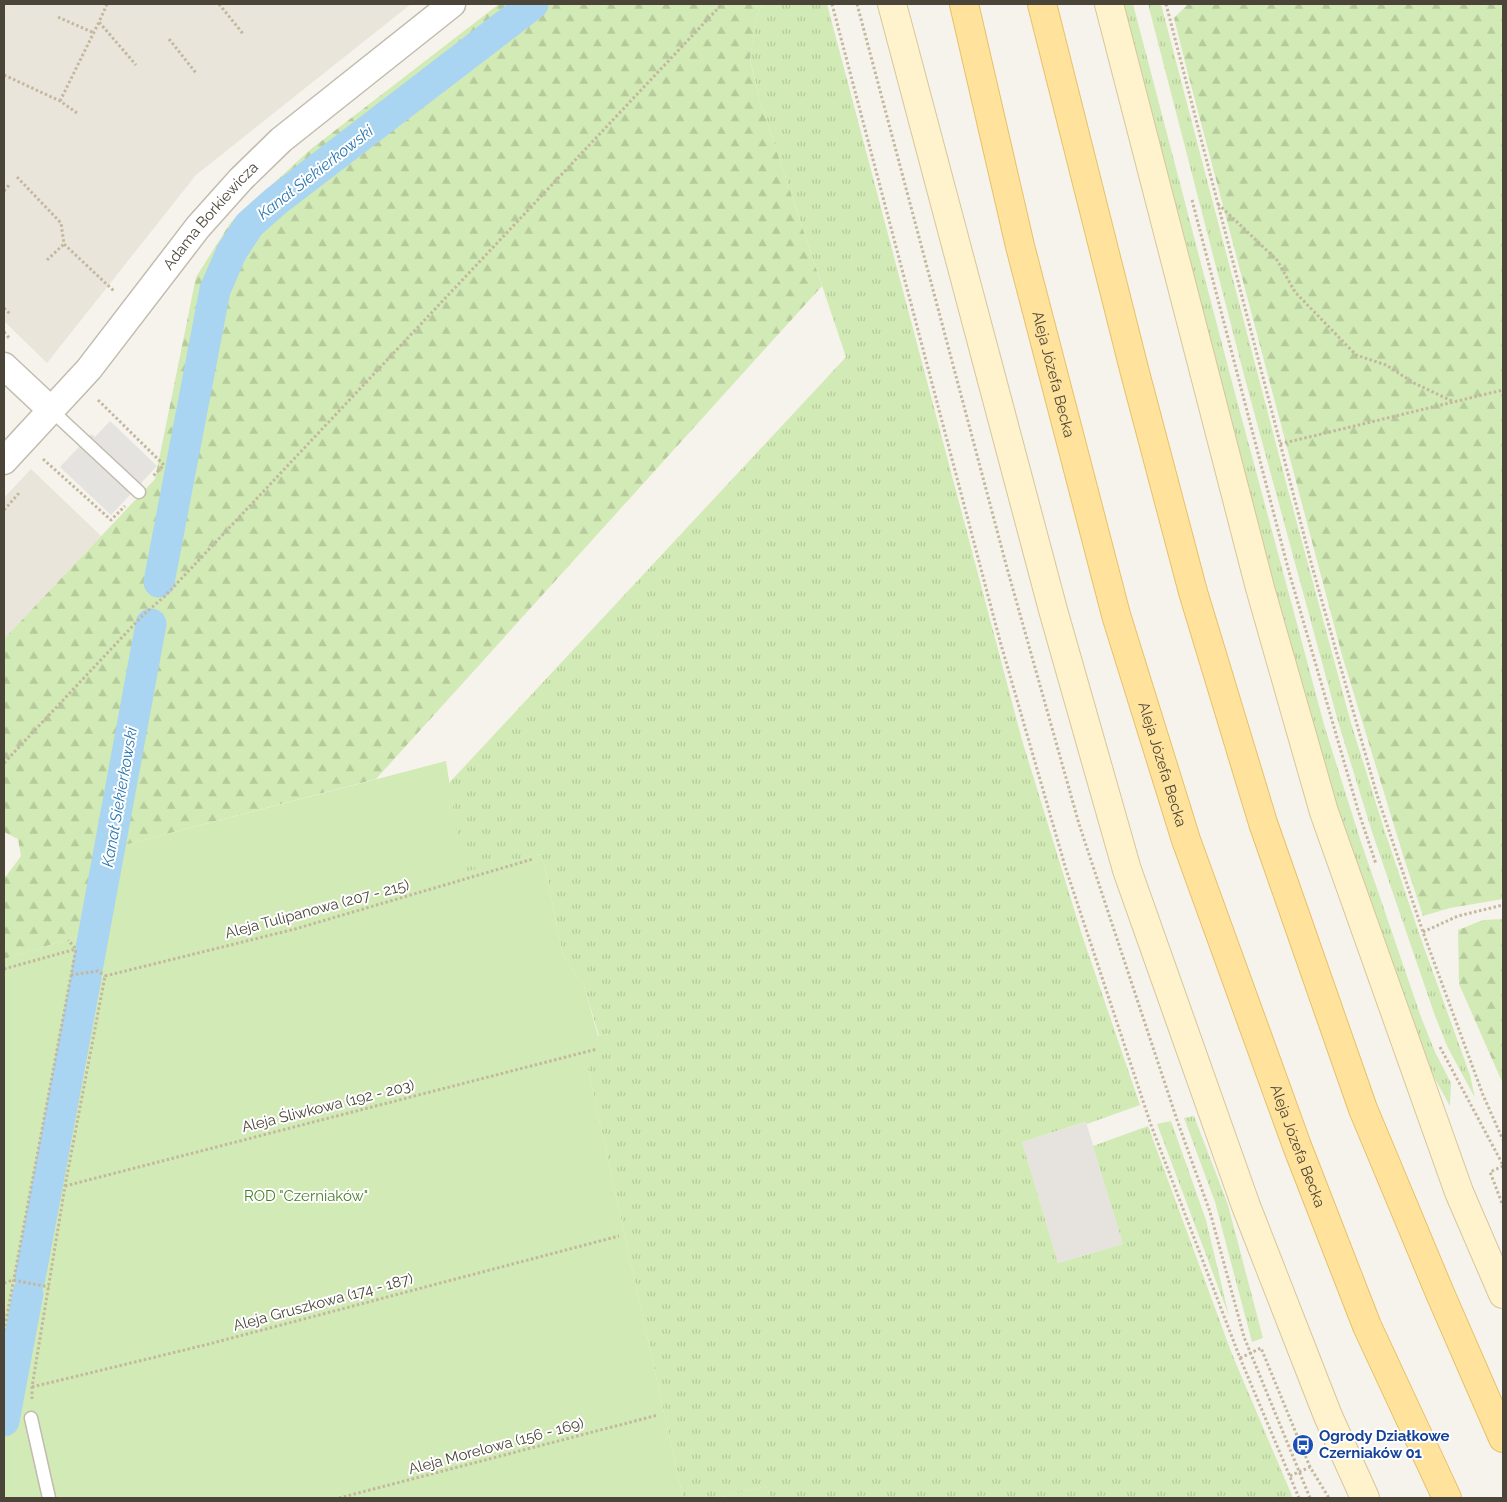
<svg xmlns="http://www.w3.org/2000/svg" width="1507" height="1502" viewBox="0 0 1507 1502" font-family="Raleway,sans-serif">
	<defs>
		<pattern id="grass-tufts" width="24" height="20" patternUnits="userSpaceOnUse" patternTransform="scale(1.25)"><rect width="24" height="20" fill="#d2eab5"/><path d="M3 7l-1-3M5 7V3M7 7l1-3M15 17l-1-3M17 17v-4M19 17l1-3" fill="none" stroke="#b6ca9c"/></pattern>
		<pattern id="forest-firs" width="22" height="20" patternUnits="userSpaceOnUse" patternTransform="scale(1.25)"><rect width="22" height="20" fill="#d2eab5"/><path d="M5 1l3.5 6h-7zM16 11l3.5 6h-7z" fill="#b6ca9c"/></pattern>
	</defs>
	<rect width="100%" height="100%" fill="#f6f3ec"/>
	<!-- residential -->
	<g fill="#eae5da">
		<path d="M4,4H411L196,175L47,363L4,321Z"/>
		<path d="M31,469L101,536L4,639V498Z"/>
	</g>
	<!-- industrial -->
	<path fill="#e6e2dd" d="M1086,1122L1123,1244L1058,1263L1022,1142Z"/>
	<!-- grass -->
	<g fill="url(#grass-tufts)">
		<path d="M762,4H827L1022,740L1082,935L1140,1105L1087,1124L1085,1122L1022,1142L1058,1263L1123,1244L1093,1146L1148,1126L1232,1354L1293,1498H770L767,1486L718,1498H683L586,1060L609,1034L599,1036L584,986L563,956L545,866L540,854L463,873L449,783L846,357L759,98L750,58L756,18Z"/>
		<path d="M1122,4H1133L1232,382L1325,728L1360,839L1421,1017L1435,1052L1451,1083L1450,1106L1424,1059L1346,837L1320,752L1283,621Z"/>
		<path d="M1148,4H1161L1288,490L1351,723L1384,829L1421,939L1470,1075L1475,1098L1447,1046L1434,1013L1373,835L1339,725L1245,379Z"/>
		<path d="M1194,1116L1228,1205L1263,1338L1252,1342L1215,1202L1184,1118Z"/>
		<path d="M1171,1121L1206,1220L1229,1316L1157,1124Z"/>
	</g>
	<!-- forest -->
	<g fill="url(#forest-firs)">
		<path d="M499,4H762L756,18L750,59L759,98L822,286L376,779L125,845L97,847L79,936L4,959V879L21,856L18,839L4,832V639L155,479L196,277L231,222L311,149Z"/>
		<path d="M1188,4H1503V899L1450,908L1423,916L1403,855L1342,655L1187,70L1174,18Z"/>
		<path d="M1503,919V1084L1459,984L1458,930L1483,920Z"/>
	</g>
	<!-- garden -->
	<g fill="#d2eab5">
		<path d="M446,761L463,872L540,854L545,866L563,956L584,986L598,1036L610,1034L611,1042L600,1044L602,1055L586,1060L683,1498H4V959L79,936L97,847L125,845Z"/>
		<path d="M767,1486L770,1498H718Z"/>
	</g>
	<!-- parking -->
	<path fill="#e5e3e0" d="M110,421L157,466L111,515L60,467L91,434L95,437Z"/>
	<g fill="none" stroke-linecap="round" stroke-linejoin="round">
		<!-- canal -->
		<g stroke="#a9d4f2" stroke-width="31">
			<path d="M159,582L215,290L231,253L249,225L276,201L533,4"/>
			<path d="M87,970L151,624"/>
			<path d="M30,1278L86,978"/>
			<path d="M4,1421L28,1293"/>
		</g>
		<!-- service casing -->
		<g stroke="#c2bbae" stroke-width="15">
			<g id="service">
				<path d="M51,410L139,492"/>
				<path d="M31,1418L49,1498"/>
			</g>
		</g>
		<!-- minor casing -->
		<g stroke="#c2bbae" stroke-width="29">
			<g id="minor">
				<path d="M4,366L51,410"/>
				<path id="s1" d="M4,461L89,369L198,227L241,179L281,140L452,4"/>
			</g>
		</g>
		<!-- secondary casing -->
		<g stroke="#d6c79b" stroke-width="30">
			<g id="secondary">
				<path d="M892,4L1053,610L1127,870L1246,1206L1328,1416L1365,1498"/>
				<path d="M1109,4L1260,588L1324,812L1459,1192L1503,1294"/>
			</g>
		</g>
		<!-- primary casing -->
		<g stroke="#e6c16a" stroke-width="30">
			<g id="primary">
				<path id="s2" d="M964,4L1020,246L1116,615L1186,840L1297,1146L1367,1326L1447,1498"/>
				<path d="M1042,4L1134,369L1193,592L1263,823L1363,1109L1439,1291L1503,1438"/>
			</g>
		</g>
		<!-- path -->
		<g stroke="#c4b79f" stroke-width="3" stroke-dasharray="2.5 2.5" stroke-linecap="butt">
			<path d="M107,4L99,22L136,65"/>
			<path d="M219,4L244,35"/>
			<path d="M832,4L1000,641L1065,866L1151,1125L1240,1358L1299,1498"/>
			<path d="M857,4L1007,568L1079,824L1177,1120L1210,1212L1244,1337L1310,1498"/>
			<path d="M1166,4L1312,566L1377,795L1423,932L1483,1095L1503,1140"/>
			<path d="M58,17L94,33"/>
			<path d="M169,39L196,73"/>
			<path d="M4,75L60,101L77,113"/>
			<path d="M60,101L99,22"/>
			<path d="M17,177L61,223L64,244L115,292"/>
			<path d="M4,191L10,184"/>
			<path d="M1192,200L1289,572L1358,810L1376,864"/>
			<path d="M1218,204L1277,260L1295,292L1356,355L1386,365L1414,383L1454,402"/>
			<path d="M47,260L64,244"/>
			<path d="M4,308L11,315"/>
			<path d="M4,332L10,339"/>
			<path d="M98,400L164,465L153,476"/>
			<path d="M1280,444L1503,390"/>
			<path d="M43,459L111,520L125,506"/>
			<path d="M4,510L19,493"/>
			<path d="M4,763L143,615L165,596L722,4"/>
			<path d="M1423,932L1458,916L1503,905"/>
			<path d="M4,969L76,949"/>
			<path d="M71,975L98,971L105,976"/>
			<path d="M105,976L295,929L533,859"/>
			<path d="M1440,1047L1503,1165"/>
			<path d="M1503,1166L1490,1172L1503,1206"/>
			<path d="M65,1186L597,1049"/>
			<path d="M4,1283L13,1280L49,1287"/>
			<path d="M4,1331L76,949L68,940"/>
			<path d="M1240,1358L1261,1348L1310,1467"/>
			<path d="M32,1387L205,1345L619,1236"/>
			<path d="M32,1399V1387L65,1186L105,976"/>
			<path d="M1290,1476L1310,1467L1329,1498"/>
			<path d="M339,1498L658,1415"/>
		</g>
		<!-- service -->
		<use href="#service" stroke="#fff" stroke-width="12"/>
		<!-- minor -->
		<use href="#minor" stroke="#fff" stroke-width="26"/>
		<!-- secondary -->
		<use href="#secondary" stroke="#fff3cd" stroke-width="28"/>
		<!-- primary -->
		<use href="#primary" stroke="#ffe39c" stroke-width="28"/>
	</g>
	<!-- icons -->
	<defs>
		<g id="bus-disc" transform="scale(1.125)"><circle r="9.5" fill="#1a4fb4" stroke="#fff"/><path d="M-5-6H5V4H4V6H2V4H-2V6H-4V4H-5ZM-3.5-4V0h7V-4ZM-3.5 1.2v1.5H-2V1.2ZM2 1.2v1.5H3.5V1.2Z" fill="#fff"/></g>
	</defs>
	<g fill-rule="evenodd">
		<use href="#bus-disc" x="1303" y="1445"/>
	</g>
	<g text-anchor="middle" stroke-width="4" stroke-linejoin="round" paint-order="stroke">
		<!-- street labels -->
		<g font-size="15" fill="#4b4439" stroke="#fff">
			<text dy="5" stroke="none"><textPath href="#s1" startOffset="321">Adama Borkiewicza</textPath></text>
			<text dy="5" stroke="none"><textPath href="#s2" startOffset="381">Aleja Józefa Becka</textPath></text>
			<text dy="5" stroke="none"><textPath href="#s2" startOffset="786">Aleja Józefa Becka</textPath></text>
			<text transform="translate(317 909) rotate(-15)" y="5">Aleja Tulipanowa (207 - 215)</text>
			<text transform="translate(328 1106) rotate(-14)" y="5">Aleja Śliwkowa (192 - 203)</text>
			<text dy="5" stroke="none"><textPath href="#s2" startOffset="1191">Aleja Józefa Becka</textPath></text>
			<text transform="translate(323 1302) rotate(-15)" y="5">Aleja Gruszkowa (174 - 187)</text>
			<text transform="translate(496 1446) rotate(-15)" y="5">Aleja Morelowa (156 - 169)</text>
		</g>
		<!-- park labels -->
		<g font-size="15" fill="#4a7f2a" stroke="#fff">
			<text x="306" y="1201">ROD "Czerniaków"</text>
		</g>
		<!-- transit labels -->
		<g font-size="15" font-weight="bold" fill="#164399" stroke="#fff" text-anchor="start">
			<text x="1319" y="1441">Ogrody Działkowe<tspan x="1319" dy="17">Czerniaków 01</tspan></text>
		</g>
		<!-- water labels -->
		<g font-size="16" font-style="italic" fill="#2e7ab2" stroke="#fff">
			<text transform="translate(315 172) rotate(-38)" y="6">Kanał Siekierkowski</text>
			<text transform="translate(119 797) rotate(-80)" y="6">Kanał Siekierkowski</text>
		</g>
	</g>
	<!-- border -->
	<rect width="1507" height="1502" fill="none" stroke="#4b4439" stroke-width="10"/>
</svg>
